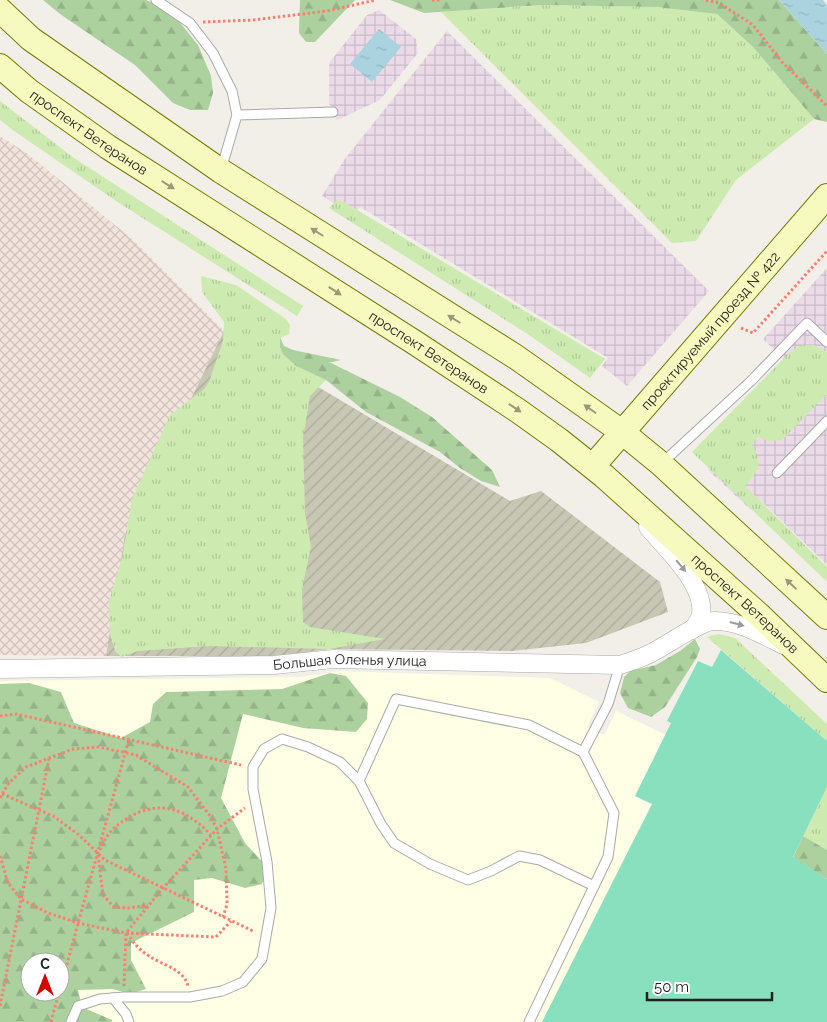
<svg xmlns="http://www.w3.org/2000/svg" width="827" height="1022" viewBox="0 0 827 1022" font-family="Raleway,sans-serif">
	<defs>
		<pattern id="industrial-grid" width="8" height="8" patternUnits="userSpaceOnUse" patternTransform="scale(1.25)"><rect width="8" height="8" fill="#ebdbe8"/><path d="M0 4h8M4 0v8" fill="none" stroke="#c9bcc7"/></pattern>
		<pattern id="military-cross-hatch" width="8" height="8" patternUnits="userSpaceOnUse" patternTransform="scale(1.25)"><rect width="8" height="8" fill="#f3e3dd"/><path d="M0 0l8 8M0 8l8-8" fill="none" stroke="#d0c2bd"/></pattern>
		<pattern id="construction-furrows" width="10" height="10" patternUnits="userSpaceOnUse" patternTransform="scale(1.25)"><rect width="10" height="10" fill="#c7c7b4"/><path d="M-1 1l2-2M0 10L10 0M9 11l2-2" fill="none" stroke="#abab9a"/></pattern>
		<pattern id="grass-tufts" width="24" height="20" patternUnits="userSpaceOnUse" patternTransform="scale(1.25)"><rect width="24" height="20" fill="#cdebb0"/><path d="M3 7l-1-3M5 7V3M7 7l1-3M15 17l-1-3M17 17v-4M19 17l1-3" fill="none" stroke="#b0c997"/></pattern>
		<pattern id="forest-firs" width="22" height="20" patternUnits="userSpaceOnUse" patternTransform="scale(1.25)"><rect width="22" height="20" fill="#add19e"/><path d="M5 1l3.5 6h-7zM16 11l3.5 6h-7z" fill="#95b388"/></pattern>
		<pattern id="water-ripples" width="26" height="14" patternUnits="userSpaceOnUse" patternTransform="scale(1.25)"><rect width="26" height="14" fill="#aad3df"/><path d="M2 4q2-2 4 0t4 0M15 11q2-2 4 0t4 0" fill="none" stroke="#92b5bf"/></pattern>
	</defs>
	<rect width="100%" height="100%" fill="#f2efe9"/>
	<!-- industrial -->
	<g fill="url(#industrial-grid)">
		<path d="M379,10L416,39L418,53L380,100L337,120L329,103V63L367,15Z"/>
		<path d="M447,31L709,291L627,386L602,366L608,358L360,207L354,216L322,196L344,160Z"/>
		<path d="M827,268V565L761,501L751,510L708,470L801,377L763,339Z"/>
	</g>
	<!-- education -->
	<path fill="#ffffe5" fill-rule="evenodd" d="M340,671L550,678L599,702L587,727L604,735L616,711L666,735L635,796L652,804L542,1022H0V681L300,677ZM30,962H60V992H30Z"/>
	<!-- military -->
	<path fill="url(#military-cross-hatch)" d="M0,136L28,154L132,239L224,331L125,534L106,656L0,655Z"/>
	<!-- construction -->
	<path fill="url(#construction-furrows)" d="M224,331L510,501L541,491L660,582L668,612L586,643L512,651L329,649L277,656H106L125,534Z"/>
	<!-- grass -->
	<g fill="url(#grass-tufts)">
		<path d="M543,5L656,7L717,14L753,47L814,119L736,180L696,241L672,243L441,12Z"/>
		<path d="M0,101L74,158L303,306L297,316L119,203L14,131L0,120Z"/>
		<path d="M337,200L344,202L605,359L590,378L529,335L329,208Z"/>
		<path d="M201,276L236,285L286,319L290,325L289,334L280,338V347L296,366L326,380L310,396L303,438L305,513L311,547L302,589L303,622L310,627L385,639L329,649L210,646L138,651L121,657L115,651L110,634L109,601L122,558L132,499L170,415L204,389L209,382L223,341L224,322L202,292Z"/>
		<path d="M801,345H814L827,352V394L782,440L769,441L758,437L752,444C763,466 760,469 745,486L827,567V582L692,452L788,354Z"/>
		<path d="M719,634L735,638L827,724V741L707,637Z"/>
		<path d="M827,787V850L803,836Z"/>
	</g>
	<!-- forest -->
	<g fill="url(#forest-firs)" fill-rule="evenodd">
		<path d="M43,0H146L164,8L177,19L198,45L211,76L213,93L208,110H190L173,103L135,65L60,14Z"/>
		<path d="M300,0H355L315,42H306L299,33Z"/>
		<path d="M390,0H779L827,54V122L814,119L753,47L717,14L656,7L543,5L424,13Z"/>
		<path d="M280,337L284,346L293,350L341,360L328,363H331L400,397L432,417L492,470L500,487L481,481L460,468L440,452L366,412L326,380L296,366L283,354L280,347Z"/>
		<path d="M695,639L700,649L697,657L665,707L651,717L628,708L620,693L624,677L630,671L656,665L680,651Z"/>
		<path d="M330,673L346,676L368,703L367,719L356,732L303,728L243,714L221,798L245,843L268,868L262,884L245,888L212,878L194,880V912L131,943V960L146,989L130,994L113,989L78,990L82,1007L112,1020V1022H0V684L29,683L61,692L74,723L121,738L150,722L153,704L166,692L282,689ZM30,962H60V992H30Z"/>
		<path d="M803,836L827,850V879L793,858Z"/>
	</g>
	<!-- pitch -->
	<path fill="#88e0be" d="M721,650L827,741V787L793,857L827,879V1022H542L652,804L635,796L671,723L667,721L698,661L712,667Z"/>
	<!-- water -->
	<g fill="url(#water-ripples)">
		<path d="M779,0H823L827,5V54Z"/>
		<path d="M379,29L401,47L372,82L350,64Z"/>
	</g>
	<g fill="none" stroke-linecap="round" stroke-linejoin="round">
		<!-- lane casing -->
		<g stroke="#a9a9a9" stroke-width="11">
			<g id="lane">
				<path d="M156,0L190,23L213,53L232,91L237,115"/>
				<path d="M221,170L237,115L333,112"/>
				<path d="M661,464L751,381L807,323L827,342"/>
				<path d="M777,473L827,421"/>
				<path d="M359,781L396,699L529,725L583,752"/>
				<path d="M113,998L126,1014L129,1022"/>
				<path d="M71,1022L78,1006L100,999L124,997H190L222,991L243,982L262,959L271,908L267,862L253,789V767L264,749L282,739L308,747L340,762L359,781L381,824L394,843L430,864L468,880L491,871L519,856L540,860L594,886"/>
				<path d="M529,1022L608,857L614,813L583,752L608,704L620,665"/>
			</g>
		</g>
		<!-- street casing -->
		<g stroke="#a9a9a9" stroke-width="19">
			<g id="street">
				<path d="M648,527C666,549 705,584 701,614C700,620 696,625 692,630"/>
				<path id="s1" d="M0,669L274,665L333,659L620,665C631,661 643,658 653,652C667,645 701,621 714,621C740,621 761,634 783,645"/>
			</g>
		</g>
		<!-- secondary casing -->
		<g stroke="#707d05" stroke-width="26">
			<g id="secondary">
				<path d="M0,10L31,39L221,171L516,357L622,432L661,464L827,617"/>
				<path id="s2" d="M0,66L29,91L108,147L417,344L517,410L559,440L604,476L759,615L827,680"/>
				<path id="s3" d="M593,466L827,196"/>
			</g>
		</g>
		<!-- path -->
		<g stroke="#fa8072" stroke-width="3" stroke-dasharray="2.5 2.5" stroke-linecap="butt">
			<path d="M432,0H441"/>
			<path d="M706,0L719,3L753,25L782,62L827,106"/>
			<path d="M203,22L253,20L327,11L376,0"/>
			<path d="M741,328L753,333L827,251"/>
			<path d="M0,716L16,714L241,765"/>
			<path d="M2,794L53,816L79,835L105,860L255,932"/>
			<path d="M0,798L8,784L26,767L73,749L99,747L136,755L188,787L210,816L217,829L226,869L227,904L223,917"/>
			<path d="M100,850C103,843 107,835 112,830C147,798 180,802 211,835"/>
			<path d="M98,855L103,895L114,907L129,908L148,905"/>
			<path d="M0,856L8,883L21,899L48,913L78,923L126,933L216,937L231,921"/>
			<path d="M127,933C133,942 139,950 149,956C162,965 184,969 188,986"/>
			<path d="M124,986L126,933L163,888L217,829L245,808"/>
			<path d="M60,989L129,739"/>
			<path d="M0,1006L49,759"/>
			<path d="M51,1022L59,992"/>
		</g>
		<!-- lane -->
		<use href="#lane" stroke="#fff" stroke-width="9"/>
		<!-- street -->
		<use href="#street" stroke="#fff" stroke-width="18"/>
		<!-- secondary -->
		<use href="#secondary" stroke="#f7fabf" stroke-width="24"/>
	</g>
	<!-- one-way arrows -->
	<defs><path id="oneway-solid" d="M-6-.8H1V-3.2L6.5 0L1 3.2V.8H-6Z" transform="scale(1.25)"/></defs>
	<g fill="#979978">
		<use href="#oneway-solid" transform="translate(168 185) rotate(32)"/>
		<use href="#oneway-solid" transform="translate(317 232) rotate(-148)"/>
		<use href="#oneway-solid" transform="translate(335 291) rotate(33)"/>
		<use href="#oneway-solid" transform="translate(454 319) rotate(-148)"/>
		<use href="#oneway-solid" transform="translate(515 408) rotate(34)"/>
		<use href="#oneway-solid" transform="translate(590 409) rotate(-145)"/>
		<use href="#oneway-solid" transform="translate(791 584) rotate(-137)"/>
	</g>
	<g fill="#9c9c9c">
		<use href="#oneway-solid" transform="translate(681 566) rotate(50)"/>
		<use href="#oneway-solid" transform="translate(737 624) rotate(15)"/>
	</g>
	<g text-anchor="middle" stroke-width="4.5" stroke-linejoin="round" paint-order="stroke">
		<!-- street labels -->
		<g font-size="14" fill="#222" stroke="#fff">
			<text dy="5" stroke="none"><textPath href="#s2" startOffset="111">проспект Ветеранов</textPath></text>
			<text dy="5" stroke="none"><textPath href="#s3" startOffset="179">проектируемый проезд № 422</textPath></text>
			<text dy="5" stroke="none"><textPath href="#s2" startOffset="516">проспект Ветеранов</textPath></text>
			<text dy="5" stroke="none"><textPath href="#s2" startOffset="921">проспект Ветеранов</textPath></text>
			<text dy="5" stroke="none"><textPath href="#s1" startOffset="350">Большая Оленья улица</textPath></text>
		</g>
	</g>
	<!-- north arrow -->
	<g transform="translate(45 977)"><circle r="24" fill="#ffffff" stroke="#a7a7a7"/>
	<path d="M0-4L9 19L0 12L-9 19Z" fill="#d40000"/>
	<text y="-8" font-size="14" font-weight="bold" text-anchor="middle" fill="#222222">С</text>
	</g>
	<!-- scale -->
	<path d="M647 992v8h125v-8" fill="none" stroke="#222222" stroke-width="2.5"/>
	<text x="654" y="992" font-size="15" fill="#222222" stroke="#ffffff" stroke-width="4" paint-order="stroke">50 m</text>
</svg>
